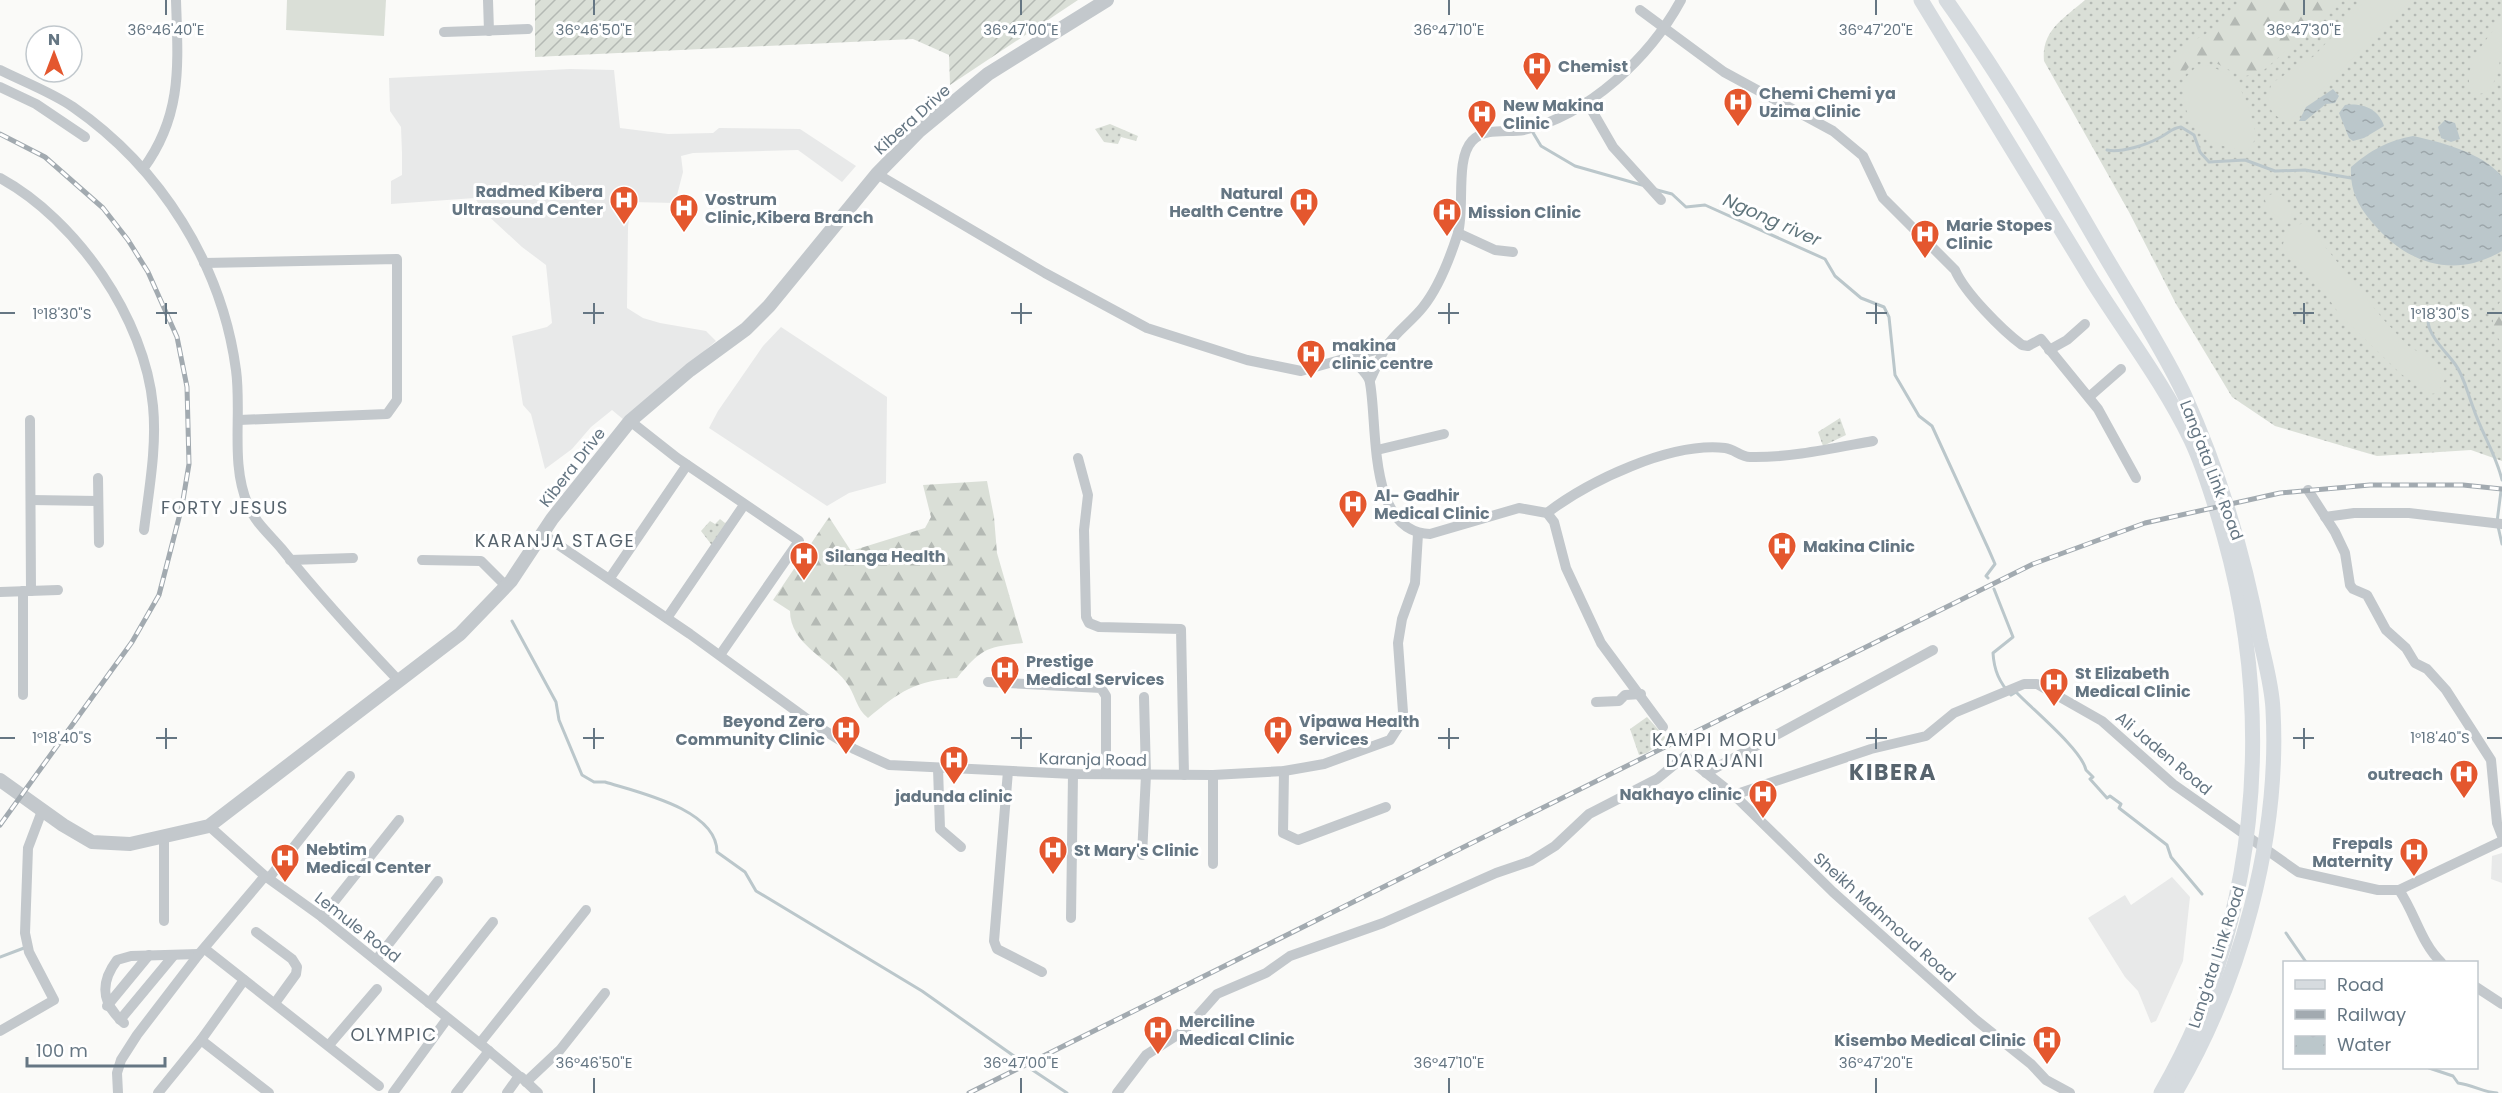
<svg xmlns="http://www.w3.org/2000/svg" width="2502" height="1093" viewBox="0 0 2502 1093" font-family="Poppins,sans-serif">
	<defs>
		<pattern id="grass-dots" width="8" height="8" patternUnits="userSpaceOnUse" patternTransform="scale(1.5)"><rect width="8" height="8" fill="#dadfd7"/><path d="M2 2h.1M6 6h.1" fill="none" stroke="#b4b9b4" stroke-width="1.8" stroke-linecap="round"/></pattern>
		<pattern id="forest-firs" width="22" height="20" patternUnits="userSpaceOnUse" patternTransform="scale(1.5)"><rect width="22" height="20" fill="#dadfd7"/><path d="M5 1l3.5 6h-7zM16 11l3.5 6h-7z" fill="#b4b9b4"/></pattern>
		<pattern id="garden-furrows" width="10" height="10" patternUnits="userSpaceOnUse" patternTransform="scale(1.5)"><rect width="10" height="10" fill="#dadfd7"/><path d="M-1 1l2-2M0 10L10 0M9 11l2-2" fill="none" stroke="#b4b9b4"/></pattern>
		<pattern id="water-ripples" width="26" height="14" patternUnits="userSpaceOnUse" patternTransform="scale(1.5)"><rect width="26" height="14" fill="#bbc7cb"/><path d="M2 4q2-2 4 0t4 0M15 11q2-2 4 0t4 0" fill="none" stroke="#9ca6aa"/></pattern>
	</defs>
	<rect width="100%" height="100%" fill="#fafaf8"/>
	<!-- built -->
	<g fill="#e8e9e9">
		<path d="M570,69L614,70L620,128L668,134L713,133L719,128L800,129L856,166L842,182L798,150L693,153L681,156L683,172L675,203L631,202L628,227L627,308L643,318L660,323L706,331L716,341L624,420L612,410L591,427L572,449L545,469L531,414L523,405L512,336L547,327L552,323L546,265L522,247L483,211L475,198L391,204V181L402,175V153L401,127L390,111L389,78Z"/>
		<path d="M781,327L887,397L886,483L849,493L827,506L709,428L718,411L763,346Z"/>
		<path d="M2502,853V883L2491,879L2492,856Z"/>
		<path d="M2172,877L2190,897L2183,961L2156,1021L2151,1023L2138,991L2125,977L2088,918L2125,895L2131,905Z"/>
	</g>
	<!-- grass -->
	<g fill="url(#grass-dots)">
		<path d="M2085,0H2502V461L2471,450L2377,456L2275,426L2232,397L2176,304L2129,212L2044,61C2041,31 2064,18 2085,0Z"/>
		<path d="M1110,124L1138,136L1136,141L1121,137L1118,144L1104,142L1095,129Z"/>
		<path d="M1840,418L1846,435L1823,446L1818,432Z"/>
		<path d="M733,516L714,548L701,531L710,521L715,524L720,519L725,523Z"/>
		<path d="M1647,717L1666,738L1647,753L1639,755L1630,729Z"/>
	</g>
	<!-- forest -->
	<g fill="url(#forest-firs)">
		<path d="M2247,0H2337L2328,14L2264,70L2243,77L2210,60L2192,63L2181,77H2173L2170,66L2191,42L2222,25Z"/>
		<path d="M2502,299V345C2491,326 2489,317 2502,299Z"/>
		<path d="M987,481L994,517L997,553L1023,643C986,647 981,649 957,678C916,680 899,692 868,718C856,709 855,693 846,682C828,658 790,644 790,611L773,600L829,517L851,551L925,528L931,517L923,485Z"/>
	</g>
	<!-- garden -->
	<path fill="url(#garden-furrows)" d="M535,0H1078L950,85L949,55L913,39L535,57Z"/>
	<!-- pitch -->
	<g fill="#dadfd7">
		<path d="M287,0H386L384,36L286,30Z"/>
		<path d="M2366,0H2411L2291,119L2286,121C2267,114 2265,100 2272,83L2314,56Z"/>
		<path d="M2502,20C2502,44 2502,96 2476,94C2454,76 2488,36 2502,20Z"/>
		<path d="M2205,65C2244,75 2247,103 2257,137L2248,150C2207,150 2176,119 2185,78L2197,66Z"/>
		<path d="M2277,192L2284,197L2292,213L2291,219L2284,223L2267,207L2265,200L2267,196Z"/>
		<path d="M2306,223L2383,319L2408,346L2429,358L2445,379L2438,393L2431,394L2423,389L2401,374L2340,315L2314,278L2287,253L2283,244C2287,230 2291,225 2306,223Z"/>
	</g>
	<!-- water -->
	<g fill="url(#water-ripples)">
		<path d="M2333,89L2339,96L2335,103L2326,104L2305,121H2299L2306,107Z"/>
		<path d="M2345,105C2362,103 2378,108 2384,126L2364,138L2353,141L2349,138L2339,113Z"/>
		<path d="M2445,120L2455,123L2460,139L2451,142L2441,138L2438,127Z"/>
		<path d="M2413,136C2444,143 2480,152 2502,176V251C2453,280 2405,263 2371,221C2357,204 2350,190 2351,167C2371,150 2387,141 2413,136Z"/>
	</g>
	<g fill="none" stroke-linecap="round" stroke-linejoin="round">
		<!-- stream -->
		<g stroke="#bbc7cb" stroke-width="3">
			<path d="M1532,131L1541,146L1575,166L1642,185"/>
			<path d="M2107,150C2121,153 2146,145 2159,138C2168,134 2171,128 2181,127L2194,135L2200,152L2209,162L2245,160L2275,171L2305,170L2351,178"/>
			<path d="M1657,190L1672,194L1686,207L1705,205L1825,259L1835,276L1861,298L1884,307L1889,317L1895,375L1919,416L1932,426L1988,548L1995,564L1986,576L1988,578"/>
			<path d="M2437,311V316L2428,321C2428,335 2447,353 2455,364C2464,376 2467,392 2473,407C2481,432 2496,454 2502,480"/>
			<path d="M2501,491L2497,522L2502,544"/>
			<path d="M1994,589L2013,637L1993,653C1994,670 1999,682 2011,695L2016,692C2032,709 2082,750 2086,770L2093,777L2090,779L2107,798L2110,796L2121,804L2119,808L2167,845L2171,857L2202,894"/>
			<path d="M512,621L556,702L559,720L582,775L594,782H605C637,792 717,809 717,852L745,872L756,891L922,991L1021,1061"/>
			<path d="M2286,933L2306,962"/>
			<path d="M0,957L24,948"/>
			<path d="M2429,1068L2453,1076L2458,1083C2473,1085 2483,1092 2497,1093"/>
			<path d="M1031,1069L1067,1093"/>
		</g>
		<!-- minor -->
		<g stroke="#c3c8cc" stroke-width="10">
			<path d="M488,0L489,31"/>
			<path d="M1640,10L1724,72L1833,131L1863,156L1883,198L1955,270C1965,293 2002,330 2022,345L2028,346L2041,339L2098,409L2136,478"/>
			<path d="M444,32L528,29"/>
			<path d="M0,70C24,82 51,92 73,107C161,168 222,265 236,370C242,414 230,464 248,505C254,521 270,535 281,548C318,594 358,638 399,681"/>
			<path d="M0,87L36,104L85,137"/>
			<path d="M1587,102L1613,147L1661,200"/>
			<path d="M143,169C183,115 178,64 176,0"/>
			<path d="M877,174L1045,273L1147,328L1247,360L1301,371L1386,347"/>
			<path d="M0,178C77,220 145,319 153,406C157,447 149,489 144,530"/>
			<path d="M1458,233L1495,250L1513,252"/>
			<path d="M204,263L397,259V400L387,414L239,420"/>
			<path d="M2049,350L2067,340L2085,324"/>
			<path d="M1350,358C1356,364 1369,374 1370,383C1378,425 1367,532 1430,534L1519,508L1547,513L1554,522L1566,568L1601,643L1663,727"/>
			<path d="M1370,380C1375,370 1380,357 1386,347C1396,332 1412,321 1423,307C1439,287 1450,258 1458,233C1465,207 1455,159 1472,141C1485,127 1507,133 1524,130C1589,115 1650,57 1681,0"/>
			<path d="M2089,397L2121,369"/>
			<path d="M30,420L31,591"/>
			<path d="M630,421L677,458L799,541L720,655"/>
			<path d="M1377,450L1444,434"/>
			<path d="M1078,458L1088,495L1084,530L1086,617L1089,623L1099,627L1181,629L1184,775"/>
			<path d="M98,478L99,543"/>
			<path d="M2308,490L2335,532L2345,553L2350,585L2353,589L2367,595L2386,630L2406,648L2415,663L2427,669L2446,690L2491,760L2497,823L2502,836"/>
			<path d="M31,500L98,501"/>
			<path d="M1547,513C1589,481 1670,442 1725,448C1734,449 1741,457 1750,457C1790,458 1834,448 1873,441"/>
			<path d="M2325,517L2354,513H2409L2502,524"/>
			<path d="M541,533L690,634L814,724L854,749L889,765L1073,774L1213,775L1284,771L1324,764L1390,740L1399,726L1403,712L1398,643L1402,619L1415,583L1418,534"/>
			<path d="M290,560L353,558"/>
			<path d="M422,560L481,561L506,586"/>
			<path d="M610,578L687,465"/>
			<path d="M0,592L58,590"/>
			<path d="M667,618L744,505"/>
			<path d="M988,682L1101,688L1106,696V774"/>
			<path d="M23,695V591"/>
			<path d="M1596,702L1619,701L1625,695L1641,694"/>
			<path d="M938,768L940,829L961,847"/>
			<path d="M1008,771L994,941L997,949L1042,972"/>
			<path d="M1284,771L1283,833L1298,840L1386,807"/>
			<path d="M1706,773L1933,650"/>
			<path d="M1213,775V864"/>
			<path d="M1734,795L1871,749L1926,736L1954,713L2024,684H2037L2102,721L2173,784L2298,872L2378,890H2399L2502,841"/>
			<path d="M209,826L265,876L322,917L489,1051"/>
			<path d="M164,838V921"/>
			<path d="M1142,855L1146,775L1144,697"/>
			<path d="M269,878L350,776"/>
			<path d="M2399,890C2415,913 2421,943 2441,962"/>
			<path d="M322,917L399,820"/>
			<path d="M1071,918L1073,774"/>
			<path d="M256,932L292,959L297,967L296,974L275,1003"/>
			<path d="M205,949L379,1086"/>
			<path d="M376,960L438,881"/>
			<path d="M2476,987L2502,1004"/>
			<path d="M429,1003L493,922"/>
			<path d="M107,1006L149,955"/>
			<path d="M120,1020L174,955"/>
			<path d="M124,1023C102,1004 99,984 117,960L131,956L199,954"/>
			<path d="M0,1031L54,1000L29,952L25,933L28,848L42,811"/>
			<path d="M201,1040L269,1093"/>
			<path d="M480,1043L586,910"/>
			<path d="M329,1045L377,989"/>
			<path d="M521,1077L538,1093"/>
			<path d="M526,1082L560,1050L605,993"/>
			<path d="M118,1093L117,1073L121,1060L137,1035L199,954L265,876"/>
			<path d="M158,1093L201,1040L244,980"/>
			<path d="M393,1093L447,1019"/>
			<path d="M456,1093L489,1051L519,1076L507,1093"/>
			<path d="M1117,1093L1146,1055L1185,1030L1217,994L1266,973L1290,956L1383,923L1496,873L1531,861L1555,846L1589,814L1657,779L1685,756L1734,795L1833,892L1976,1020L2031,1064L2046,1080L2070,1093"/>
		</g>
		<!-- tertiary -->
		<path stroke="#c3c8cc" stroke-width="14" d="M0,780L63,825L92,842L130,844L209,826L460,634L511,581L552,519L630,421L690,370L746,329L769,306L877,174L919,131L988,74L1107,0"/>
		<!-- secondary -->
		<g stroke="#d6dbdf" stroke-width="15">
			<path d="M1921,0C1978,94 2035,188 2093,282C2126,334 2164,384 2191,440C2205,470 2215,504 2224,536C2276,721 2258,925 2161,1093"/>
			<path d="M1946,0C2003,80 2052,164 2101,249C2129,297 2160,344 2184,394C2220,473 2244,554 2260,639C2265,662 2272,686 2273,710C2280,838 2240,983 2175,1093"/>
		</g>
		<!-- rail casing -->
		<g stroke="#a2aab0" stroke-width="5">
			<g id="rail">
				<path d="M0,134L45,157L103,208L128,240L148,272L177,337L187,387L189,464L182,506L159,595L132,642L0,825"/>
				<path d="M969,1093L2033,564L2145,523L2280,493L2370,485H2463L2502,489"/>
			</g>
		</g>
		<!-- rail -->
		<use href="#rail" stroke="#fff" stroke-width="3" stroke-dasharray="9" stroke-linecap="butt"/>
	</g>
	<!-- ticks -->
	<path fill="none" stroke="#657683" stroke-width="2" d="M166,0V15M594,0V15M1021,0V15M1449,0V15M1876,0V15M2304,0V15M166,303V324M594,303V324M1021,303V324M1449,303V324M1876,303V324M2304,303V324M0,313H15M156,313H177M583,313H604M1011,313H1032M1438,313H1459M1866,313H1887M2293,313H2314M2487,313H2502M166,728V749M594,728V749M1021,728V749M1449,728V749M1876,728V749M2304,728V749M0,738H15M156,738H177M583,738H604M1011,738H1032M1438,738H1459M1866,738H1887M2293,738H2314M2487,738H2502M594,1078V1093M1021,1078V1093M1449,1078V1093M1876,1078V1093"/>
	<!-- icons -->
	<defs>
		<g id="hospital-pin" transform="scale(1.5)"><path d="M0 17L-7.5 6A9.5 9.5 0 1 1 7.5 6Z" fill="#e4572e" stroke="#fff"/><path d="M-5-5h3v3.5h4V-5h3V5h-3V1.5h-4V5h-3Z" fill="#fff"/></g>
	</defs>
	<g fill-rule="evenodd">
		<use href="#hospital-pin" x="1537" y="66"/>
		<use href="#hospital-pin" x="1738" y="102"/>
		<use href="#hospital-pin" x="1482" y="114"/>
		<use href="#hospital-pin" x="624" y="200"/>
		<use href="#hospital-pin" x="1304" y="202"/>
		<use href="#hospital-pin" x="684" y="208"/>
		<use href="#hospital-pin" x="1447" y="212"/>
		<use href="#hospital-pin" x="1925" y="234"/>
		<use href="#hospital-pin" x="1311" y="354"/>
		<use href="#hospital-pin" x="1353" y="504"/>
		<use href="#hospital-pin" x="1782" y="546"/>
		<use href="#hospital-pin" x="804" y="556"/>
		<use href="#hospital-pin" x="1005" y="670"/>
		<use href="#hospital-pin" x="2054" y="682"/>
		<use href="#hospital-pin" x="846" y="730"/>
		<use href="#hospital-pin" x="1278" y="730"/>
		<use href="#hospital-pin" x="954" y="760"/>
		<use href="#hospital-pin" x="2464" y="774"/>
		<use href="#hospital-pin" x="1763" y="794"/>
		<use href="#hospital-pin" x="1053" y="850"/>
		<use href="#hospital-pin" x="2414" y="852"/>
		<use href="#hospital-pin" x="285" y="858"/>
		<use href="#hospital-pin" x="1158" y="1030"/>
		<use href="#hospital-pin" x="2047" y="1040"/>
	</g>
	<g text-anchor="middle" stroke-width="6" stroke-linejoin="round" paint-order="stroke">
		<!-- poi labels -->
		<g font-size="16" font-weight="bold" fill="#657683" stroke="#fff" text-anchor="start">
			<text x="1558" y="72">Chemist</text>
			<text x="1759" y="99">Chemi Chemi ya<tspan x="1759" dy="18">Uzima Clinic</tspan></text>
			<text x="1503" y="111">New Makina<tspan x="1503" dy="18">Clinic</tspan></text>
			<text x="603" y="197" text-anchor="end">Radmed Kibera<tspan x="603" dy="18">Ultrasound Center</tspan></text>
			<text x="1283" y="199" text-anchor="end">Natural<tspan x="1283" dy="18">Health Centre</tspan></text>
			<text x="705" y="205">Vostrum<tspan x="705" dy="18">Clinic,Kibera Branch</tspan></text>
			<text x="1468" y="218">Mission Clinic</text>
			<text x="1946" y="231">Marie Stopes<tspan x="1946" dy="18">Clinic</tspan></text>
			<text x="1332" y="351">makina<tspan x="1332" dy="18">clinic centre</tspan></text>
			<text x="1374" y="501">Al- Gadhir<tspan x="1374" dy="18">Medical Clinic</tspan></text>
			<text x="1803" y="552">Makina Clinic</text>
			<text x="825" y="562">Silanga Health</text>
			<text x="1026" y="667">Prestige<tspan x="1026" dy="18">Medical Services</tspan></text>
			<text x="2075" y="679">St Elizabeth<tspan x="2075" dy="18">Medical Clinic</tspan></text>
			<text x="825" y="727" text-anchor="end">Beyond Zero<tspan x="825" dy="18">Community Clinic</tspan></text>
			<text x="1299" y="727">Vipawa Health<tspan x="1299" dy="18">Services</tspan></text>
			<text x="2443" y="780" text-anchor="end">outreach</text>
			<text x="1742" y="800" text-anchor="end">Nakhayo clinic</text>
			<text x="954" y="802" text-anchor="middle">jadunda clinic</text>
			<text x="2393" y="849" text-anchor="end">Frepals<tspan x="2393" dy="18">Maternity</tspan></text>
			<text x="306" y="855">Nebtim<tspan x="306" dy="18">Medical Center</tspan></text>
			<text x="1074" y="856">St Mary's Clinic</text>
			<text x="1179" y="1027">Merciline<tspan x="1179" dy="18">Medical Clinic</tspan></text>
			<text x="2026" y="1046" text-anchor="end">Kisembo Medical Clinic</text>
		</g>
		<!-- street labels -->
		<g font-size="16" fill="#657683" stroke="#fff">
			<text transform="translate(912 119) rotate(-42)" y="6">Kibera Drive</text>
			<text transform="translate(572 467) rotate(-52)" y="6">Kibera Drive</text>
			<text transform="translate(2212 470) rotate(69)" y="6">Lang'ata Link Road</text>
			<text transform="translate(2164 753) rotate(40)" y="6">Ali Jaden Road</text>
			<text transform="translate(1093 759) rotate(1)" y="6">Karanja Road</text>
			<text transform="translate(1885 917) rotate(42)" y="6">Sheikh Mahmoud Road</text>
			<text transform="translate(358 927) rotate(38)" y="6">Lemule Road</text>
			<text transform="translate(2216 957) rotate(-72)" y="6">Lang'ata Link Road</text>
		</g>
		<!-- water labels -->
		<g font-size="18" font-style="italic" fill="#60757c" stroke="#fff">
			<text transform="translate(1772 220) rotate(24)" y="6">Ngong river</text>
		</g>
		<!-- neighbourhood labels -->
		<g font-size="18" letter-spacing="1.5" fill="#57646e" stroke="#fff">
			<text x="225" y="514">FORTY JESUS</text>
			<text x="555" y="547">KARANJA STAGE</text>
			<text x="1715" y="746">KAMPI MORU<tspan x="1715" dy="21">DARAJANI</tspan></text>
			<text x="394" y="1041">OLYMPIC</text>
		</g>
		<!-- district labels -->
		<g font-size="22" font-weight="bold" letter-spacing="1.5" fill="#57646e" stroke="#fff">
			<text x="1893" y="780">KIBERA</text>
		</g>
	</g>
	<g font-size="15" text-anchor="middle" fill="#657683" stroke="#fff" stroke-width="6" stroke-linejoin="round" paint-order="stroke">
		<text x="166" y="35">36°46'40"E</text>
		<text x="594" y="35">36°46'50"E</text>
		<text x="1021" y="35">36°47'00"E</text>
		<text x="1449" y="35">36°47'10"E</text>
		<text x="1876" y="35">36°47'20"E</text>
		<text x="2304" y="35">36°47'30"E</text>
		<text x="62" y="319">1°18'30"S</text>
		<text x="2440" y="319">1°18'30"S</text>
		<text x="62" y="743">1°18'40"S</text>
		<text x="2440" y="743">1°18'40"S</text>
		<text x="594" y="1068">36°46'50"E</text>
		<text x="1021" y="1068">36°47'00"E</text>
		<text x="1449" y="1068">36°47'10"E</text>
		<text x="1876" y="1068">36°47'20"E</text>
	</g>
	<!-- legend -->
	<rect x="2283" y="961" width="195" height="108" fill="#ffffff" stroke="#c1c8cd" stroke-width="1.5"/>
	<rect x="2295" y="980" width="30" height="9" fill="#d6dbdf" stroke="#c1c8cd" stroke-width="1.5"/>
	<text x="2337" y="991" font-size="18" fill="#657683">Road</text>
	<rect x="2295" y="1010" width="30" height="9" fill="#a2aab0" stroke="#c1c8cd" stroke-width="1.5"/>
	<text x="2337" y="1021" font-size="18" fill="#657683">Railway</text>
	<rect x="2295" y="1036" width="30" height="18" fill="url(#water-ripples)" stroke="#c1c8cd" stroke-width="1.5"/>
	<text x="2337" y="1051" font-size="18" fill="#657683">Water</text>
	<!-- north arrow -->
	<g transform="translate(54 54)"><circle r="28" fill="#ffffff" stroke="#c1c8cd" stroke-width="1.5"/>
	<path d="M0-4.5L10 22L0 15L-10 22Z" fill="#e4572e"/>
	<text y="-9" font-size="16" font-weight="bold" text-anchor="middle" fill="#657683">N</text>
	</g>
	<!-- scale -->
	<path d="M27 1057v9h138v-9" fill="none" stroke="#657683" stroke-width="3"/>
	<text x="36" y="1057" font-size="18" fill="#657683" stroke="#ffffff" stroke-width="4.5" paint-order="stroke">100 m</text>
</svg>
